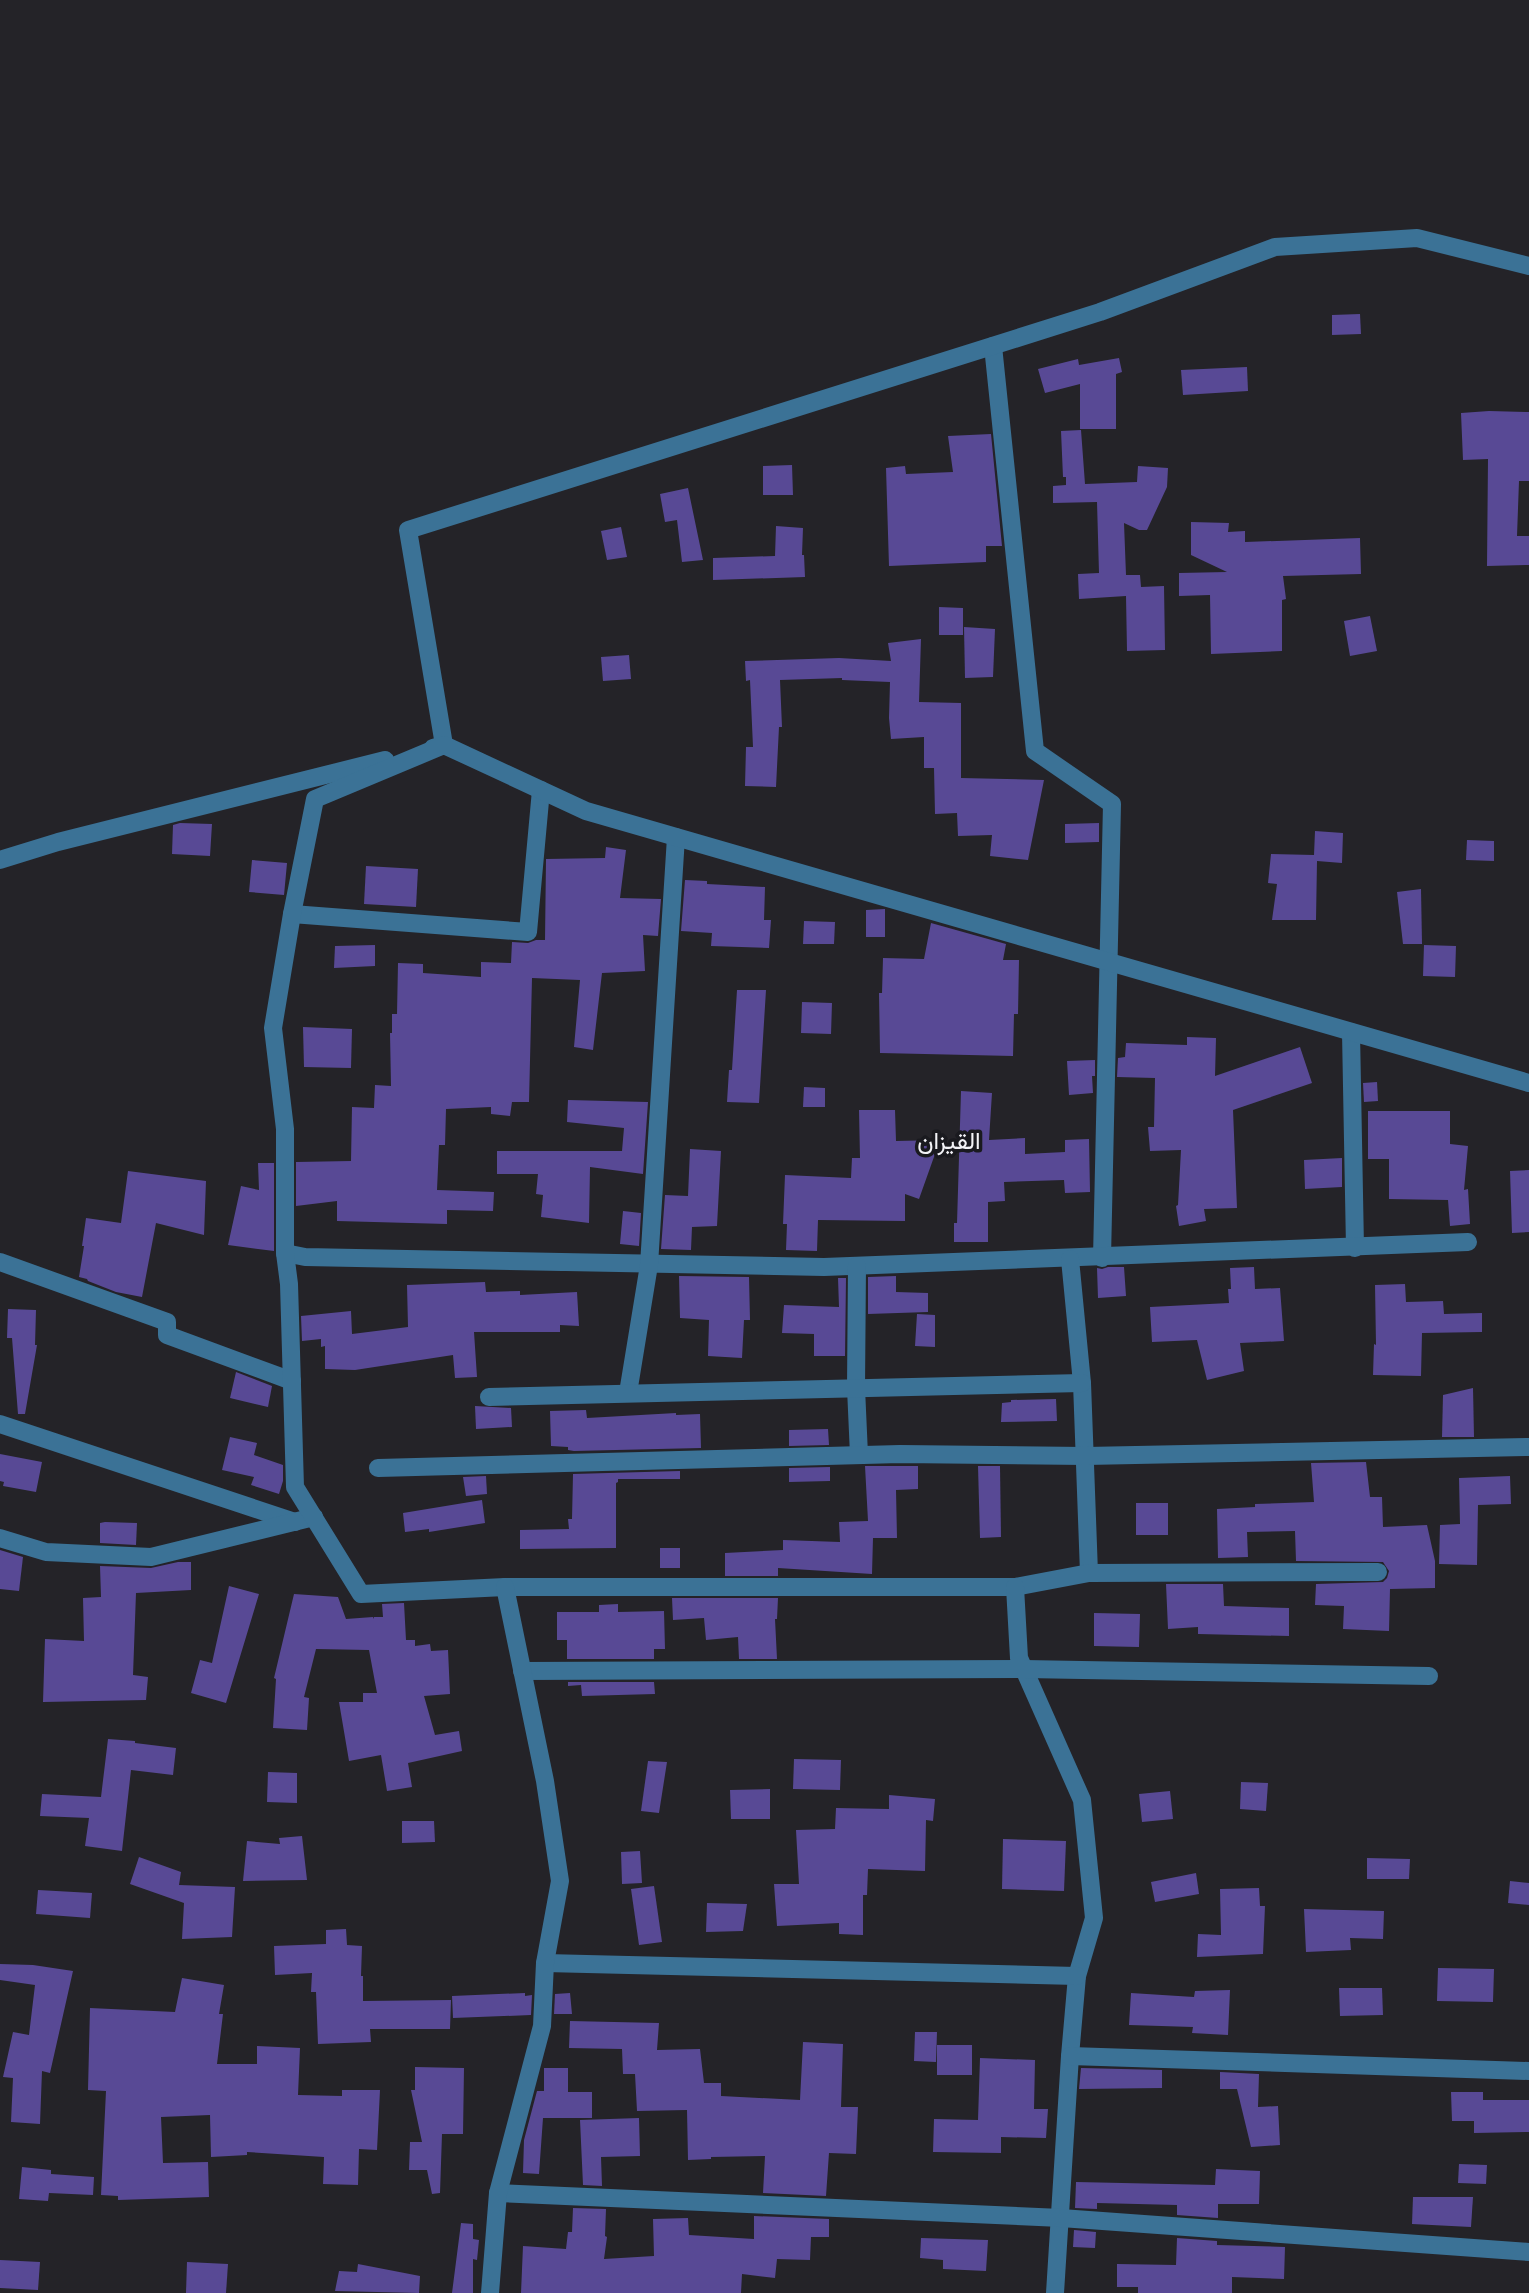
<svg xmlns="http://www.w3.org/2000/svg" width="1529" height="2293" viewBox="0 0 1529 2293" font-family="'Archivo Narrow',Vazirmatn,sans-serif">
	<rect width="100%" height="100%" fill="#242328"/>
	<!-- building -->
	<g fill="#584995">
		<path d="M1360,314L1361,334L1332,335V315Z"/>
		<path d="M1119,358L1122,372L1116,374V429H1080V384L1045,393L1038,369L1078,359L1079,365Z"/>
		<path d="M1247,367L1248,391L1183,395L1181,370Z"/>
		<path d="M1489,411L1529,412V481H1519L1517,536H1529V565L1487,566L1488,459L1463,460L1461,413Z"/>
		<path d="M1081,430L1085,484L1137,482L1138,466L1168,468L1167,487L1147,530H1139L1124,523L1126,575H1140L1141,587L1164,586L1165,650L1127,651L1126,596L1079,599L1078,574L1099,573L1097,502L1053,503V486L1066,485V477H1063L1061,431Z"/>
		<path d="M991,434L1002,546H986V562L889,566L886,468L905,466L906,474L953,472L948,436Z"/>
		<path d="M792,465L793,495H763V466Z"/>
		<path d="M688,488L703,560L682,562L677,520L665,522L660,494Z"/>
		<path d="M1191,522L1229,523L1228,532L1245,531V542L1360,538L1361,574L1283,576L1286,599L1282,600V651L1211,654L1210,595L1179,596V573L1227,572L1191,555Z"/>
		<path d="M776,526L803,528L802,555H804L805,577L713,580V558L775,556Z"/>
		<path d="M621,527L627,557L607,560L601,531Z"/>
		<path d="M939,607L963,608V635H939Z"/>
		<path d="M1370,616L1377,651L1350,656L1344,621Z"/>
		<path d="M964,627L995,629L993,677L965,678Z"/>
		<path d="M921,639L919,702L961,703V778L1044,780L1028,860L990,856L992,835L958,836L957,813L935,814L934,768H924V737L891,739L889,718L890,682L842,680V678L780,680L782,727H779L776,787L745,786L746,747H753L750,680L746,681L745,661L839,658L891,661L888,643Z"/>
		<path d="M629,655L631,679L603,681L601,657Z"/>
		<path d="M180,823L212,824L210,856L172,854L173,825Z"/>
		<path d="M1099,823V842L1065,843V824Z"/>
		<path d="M1315,831L1343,833L1342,863L1317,861L1316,920H1272L1277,884L1268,883L1271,854L1314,855Z"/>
		<path d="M1467,840L1494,841V861L1466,860Z"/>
		<path d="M606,847L626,850L620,898L661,899L658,936L643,935L645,971L602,973L593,1050L574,1047L580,980L532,978L529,1102H512L510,1116L491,1114V1107L446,1109L445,1145H439L437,1190L494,1192L493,1211L447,1210V1224L337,1221V1201L296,1206V1162L351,1161L352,1107L374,1108L375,1085L391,1086L390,1033H392V1014H397L398,963L423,964V973L481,977V962L511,963L512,942L528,943L536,940H545L546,859L605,858Z"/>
		<path d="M252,860L287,863L284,895L249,892Z"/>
		<path d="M366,866L418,869L416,907L364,904Z"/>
		<path d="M685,880L707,881V884L765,887L764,920H771L769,948L711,946L712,933L681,931Z"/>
		<path d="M1421,889L1422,944H1403L1397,892Z"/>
		<path d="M885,909V937H866V910Z"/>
		<path d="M804,921L835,922L834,944H803Z"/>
		<path d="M931,923L1006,944L1003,960H1019L1018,1014H1014L1013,1056L880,1053L879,993H882L883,958L924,959Z"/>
		<path d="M375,945V966L334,968L335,946Z"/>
		<path d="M1424,945L1456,946L1455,977L1423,976Z"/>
		<path d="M737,990H766L759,1103L727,1102L729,1070H732Z"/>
		<path d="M802,1002L832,1003L831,1034L801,1033Z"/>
		<path d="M303,1027L352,1029L351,1068L304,1067Z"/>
		<path d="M1187,1037L1216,1038L1215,1076L1300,1047L1312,1083L1233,1110L1237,1208L1204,1209L1206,1221L1179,1226L1176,1206L1178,1205L1181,1150L1150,1151L1148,1127H1154L1155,1078L1117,1077L1118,1058L1125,1057L1126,1043L1187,1045Z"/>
		<path d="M1095,1060V1076H1092L1093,1093L1069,1095L1067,1061Z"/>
		<path d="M1377,1082L1378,1101L1364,1102L1363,1083Z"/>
		<path d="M804,1087L825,1088V1107H803Z"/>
		<path d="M961,1091L992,1093L989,1140L1025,1138V1154L1065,1152V1140L1089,1139L1090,1192L1065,1193L1064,1180L1004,1182L1005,1201L988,1202V1242H954V1223H957Z"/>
		<path d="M568,1100L648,1102L643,1174L590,1167L589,1223L541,1217L543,1195L536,1194L538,1174H497V1151H622L624,1128L567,1122Z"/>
		<path d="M859,1110H895L896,1141L940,1140L919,1199L905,1194V1221L818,1220L817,1251L786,1250L787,1224H783L785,1175L851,1178L852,1158H860Z"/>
		<path d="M1368,1111H1450V1144L1468,1146L1464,1190L1468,1189L1470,1224L1450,1226L1448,1200L1389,1199V1159H1368Z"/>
		<path d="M690,1149L721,1151L717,1226L692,1227L691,1250L661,1249L665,1195L688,1196Z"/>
		<path d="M1342,1158V1187L1305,1189L1304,1160Z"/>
		<path d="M258,1163H274V1251L228,1245L241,1186L259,1190Z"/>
		<path d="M1529,1170V1232L1512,1233L1510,1171Z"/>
		<path d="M128,1171L206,1181L204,1235L156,1223L142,1297L116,1292L88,1281L87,1279L79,1277L84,1246H82L86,1218L121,1223Z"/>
		<path d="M623,1211L641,1213L639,1246L620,1244Z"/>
		<path d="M1108,1267H1124L1126,1296L1098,1298L1097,1268L1102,1269Z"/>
		<path d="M1254,1267L1255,1289L1280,1288L1284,1341L1240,1343L1244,1371L1207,1380L1197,1340L1152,1342L1150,1307L1229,1303L1228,1289H1231L1230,1268Z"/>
		<path d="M679,1276L749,1277L750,1320H744L742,1358L708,1356L709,1320L680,1318Z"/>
		<path d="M896,1276V1292L928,1293V1312L868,1314V1277Z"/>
		<path d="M838,1278H846L845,1356H814V1334L782,1333L784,1305L839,1307Z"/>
		<path d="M485,1282L486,1292L520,1291V1295L577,1292L579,1326L560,1325V1332H474L477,1377L455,1378L453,1355L355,1370L325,1369V1346L321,1347V1339L302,1341L301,1316L351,1311L352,1334L408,1327L407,1285Z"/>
		<path d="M1405,1284L1406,1302L1443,1301L1444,1314L1482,1313V1332L1422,1333L1421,1376L1373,1375L1374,1344L1376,1345L1375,1285Z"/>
		<path d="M8,1309L36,1310L35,1345H37L25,1414H18L12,1338H7Z"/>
		<path d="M917,1314L935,1315V1347L915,1346Z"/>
		<path d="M236,1372L272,1386L268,1407L230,1398Z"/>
		<path d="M1473,1388L1474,1437H1442L1443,1395Z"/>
		<path d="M1056,1399L1057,1421L1001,1422L1002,1403L1011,1402V1400Z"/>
		<path d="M475,1406L511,1408L512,1427L476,1429Z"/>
		<path d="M586,1410L587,1418L676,1413V1415L700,1414L701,1448L574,1451L568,1450V1447L551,1446L550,1411Z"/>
		<path d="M828,1429L829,1445L789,1446V1430Z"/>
		<path d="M230,1437L257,1443L254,1455L283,1465V1481L279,1494L251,1485L254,1477L222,1470Z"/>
		<path d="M0,1454L42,1462L36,1492L3,1486L4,1482L0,1481Z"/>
		<path d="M1366,1462L1370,1497H1382L1383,1527L1427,1525L1435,1561V1588L1390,1589L1389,1631L1343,1629L1344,1606L1315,1605L1316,1584L1383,1582L1387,1578L1389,1571L1383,1562L1296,1561L1295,1531L1247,1532L1248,1557L1218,1558L1217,1509L1255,1507V1504L1314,1502L1311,1463Z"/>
		<path d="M865,1466H918V1489L896,1490L897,1538H873L872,1574L778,1568V1576H725V1553L783,1550V1540L840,1542L839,1522L868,1521Z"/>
		<path d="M978,1466H1000L1001,1537L980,1538Z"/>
		<path d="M830,1467V1481L789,1482V1468Z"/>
		<path d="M680,1471V1479H618V1482L616,1483V1548L520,1549V1530L569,1529L568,1519H572L573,1474Z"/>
		<path d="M486,1476L487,1494L466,1496L463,1477Z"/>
		<path d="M1510,1476L1511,1504L1478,1505L1477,1565L1439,1564L1440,1525L1460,1524L1459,1478Z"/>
		<path d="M482,1500L485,1523L429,1532V1529L405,1532L403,1513Z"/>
		<rect x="1136" y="1503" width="32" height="32"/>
		<path d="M105,1522L137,1523L136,1545L100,1543V1523Z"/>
		<rect x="660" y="1548" width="20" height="20"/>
		<path d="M0,1550L23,1557L19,1591L0,1589Z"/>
		<path d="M178,1562H191V1590L136,1593L133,1675L148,1677L146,1700L43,1702L45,1639L84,1641L83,1598L101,1597L100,1566L151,1568Z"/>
		<path d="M1166,1584H1223L1224,1606L1289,1608V1636L1198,1634V1627L1168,1629Z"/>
		<path d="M229,1586L259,1594L226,1703L191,1693L200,1660L212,1663Z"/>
		<path d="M294,1594L338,1597L346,1619L373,1617L374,1619V1617H383L382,1604L404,1603L406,1640H415V1646L430,1644L431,1651L448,1650L450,1694L424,1696L435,1735L459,1731L462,1751L408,1763L412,1787L387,1791L381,1755L349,1761L339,1702H363V1693H377L369,1650L316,1649L304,1697L309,1698L307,1730L273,1728L276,1679L274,1678Z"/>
		<path d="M672,1598H778L777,1619H775L777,1659H739L738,1637L706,1640L704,1618L673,1620Z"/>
		<path d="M618,1604V1612L664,1611L665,1649H654V1659H567V1640H557V1612H599V1605Z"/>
		<path d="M1094,1613L1140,1614L1139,1647L1094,1646Z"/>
		<path d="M568,1682H654L655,1694L582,1696L581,1685L568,1686Z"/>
		<path d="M108,1739L135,1741V1743L176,1748L173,1775L131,1770L122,1851L85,1846L89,1818L40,1816L42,1794L101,1797Z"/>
		<path d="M794,1759L841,1760L840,1790L793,1789Z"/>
		<path d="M648,1761L667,1762L659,1813L641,1811Z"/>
		<path d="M268,1772L297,1773V1803L267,1802Z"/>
		<path d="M1241,1782L1268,1783L1266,1811L1240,1809Z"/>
		<path d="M770,1789V1819H731L730,1790Z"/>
		<path d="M1170,1791L1173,1819L1142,1822L1139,1794Z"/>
		<path d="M889,1795L935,1799L933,1821L926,1820L925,1871L868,1869L867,1895H863V1935L839,1934V1923L777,1926L774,1884H799L796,1830L835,1829L836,1808L889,1809Z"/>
		<path d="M402,1821H434L435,1842L402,1843Z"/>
		<path d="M302,1836L307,1880L243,1881L247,1841L280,1844L279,1838Z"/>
		<path d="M1003,1839L1066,1841L1064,1891L1002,1889Z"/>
		<path d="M640,1851L642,1883L622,1884L621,1852Z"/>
		<path d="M139,1857L181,1872L179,1885L235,1887L232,1937L182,1939L184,1903L130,1884Z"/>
		<path d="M1367,1858L1410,1859L1409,1879H1367Z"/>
		<path d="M1196,1873L1199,1894L1155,1902L1151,1882Z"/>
		<path d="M1510,1881L1529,1883V1905L1508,1903Z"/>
		<path d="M654,1886L662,1942L639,1945L631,1889Z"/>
		<path d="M1259,1888L1260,1906H1265L1263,1954L1197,1957L1198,1934L1221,1935L1220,1889Z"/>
		<path d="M38,1890L92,1893L90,1918L36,1914Z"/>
		<path d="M707,1903L747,1904L743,1931L706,1932Z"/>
		<path d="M1304,1909L1384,1911L1383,1939L1350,1938L1351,1950L1306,1952Z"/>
		<path d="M346,1929L347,1945L362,1946L361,1976H363V2001L451,2000L450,2029H370L371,2042L318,2044L316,1992H311L312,1973L275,1975L274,1946L326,1944V1930Z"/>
		<path d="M0,1964L33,1965L73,1971L50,2073L42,2071L40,2124L11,2122L13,2078L3,2077L13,2032L29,2035L35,1985L0,1980Z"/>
		<path d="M1438,1968L1494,1969L1493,2002L1437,2001Z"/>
		<path d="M182,1978L224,1985L219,2014H223L217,2064H257V2046L300,2048L298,2095L342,2096V2090H380L377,2150L359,2149L358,2185L323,2184L324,2157L247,2152V2155L211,2157L210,2115L161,2117L163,2163L208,2162L209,2197L118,2200V2196L101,2195L106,2091L88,2090L90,2008L175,2012Z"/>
		<path d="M1339,1988H1382L1383,2015L1340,2016Z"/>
		<path d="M1230,1990L1228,2035L1192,2033L1193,2027L1129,2025L1131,1993L1194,1997L1195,1991Z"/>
		<path d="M525,1993V1996L532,1995L531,2015L453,2018L452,1996Z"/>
		<path d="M570,1993L572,2014H554L555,1994Z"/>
		<path d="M570,2021L659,2023L657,2050L700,2049L704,2083H721V2096L800,2100L803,2042L843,2044L841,2107H858L856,2154L829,2153L826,2196L763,2193L765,2156L711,2157V2159L688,2160L687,2110L637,2111L635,2074H623L622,2049L569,2048Z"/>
		<path d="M915,2032H937L936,2062L914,2061Z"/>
		<rect x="937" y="2045" width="35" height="30"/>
		<path d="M980,2058L1035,2060L1034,2109H1048L1046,2138L1001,2137V2153L933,2152L934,2119L978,2120Z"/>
		<path d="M415,2067L464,2068L463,2134H442L440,2193L432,2194L427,2170H409L410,2142H422L411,2090H415Z"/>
		<path d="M544,2068H568V2092H592V2118H543L539,2174L523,2173L524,2140L537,2091H544Z"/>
		<path d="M1081,2068L1162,2070V2088L1079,2089Z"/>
		<path d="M1220,2072L1259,2074L1258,2107L1278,2106L1280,2145L1251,2147L1237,2089H1220Z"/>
		<path d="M1451,2092H1483V2100H1529V2132L1474,2133V2121H1452Z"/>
		<path d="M639,2118L640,2156L601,2157L602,2186L583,2185L580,2120Z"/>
		<path d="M1459,2164L1487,2165L1486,2184L1458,2183Z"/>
		<path d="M22,2167L51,2170V2174L94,2177L93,2195L49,2193L48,2201L19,2199Z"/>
		<path d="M1216,2169L1260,2171L1259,2204H1218V2218L1177,2215V2205L1097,2203V2209L1075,2208L1076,2182L1215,2185Z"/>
		<path d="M1413,2197H1473L1471,2227L1412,2224Z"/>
		<path d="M573,2208L606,2209L605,2236L607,2237L604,2259L654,2256L653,2219L688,2218L689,2235L754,2239V2216L829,2219V2237H811L810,2260L777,2259L775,2278L742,2274L741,2293H521L523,2246L566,2249L568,2232H572Z"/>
		<path d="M461,2223L473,2224V2239L479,2240L477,2260L473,2259V2293H452Z"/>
		<path d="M1074,2230L1096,2232L1095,2248L1073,2247Z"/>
		<path d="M921,2238L988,2240L986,2271L943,2269V2260L920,2258Z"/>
		<path d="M1177,2238L1217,2241V2245L1285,2247L1284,2279L1232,2277V2293H1138V2287H1117V2264L1176,2265Z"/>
		<path d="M0,2260L40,2262L38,2290L0,2288Z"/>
		<path d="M187,2262L228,2264L226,2293H186Z"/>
		<path d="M358,2264L420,2276L419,2293L335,2291L339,2271L357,2272Z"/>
	</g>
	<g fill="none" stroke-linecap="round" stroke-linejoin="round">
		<!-- minor -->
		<g stroke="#3b7296" stroke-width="18">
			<path d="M993,346L1035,751L1112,804L1102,1258"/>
			<path d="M433,748L444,745L408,530L1100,312L1275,247L1417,238L1529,266"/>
			<path d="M0,860L58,842L385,760"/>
			<path d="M292,914L528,932L541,790"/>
			<path d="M1351,1032L1355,1248"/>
			<path d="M285,1253L305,1257L824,1267L1468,1242"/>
			<path d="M1070,1259L1082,1383L1089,1573"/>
			<path d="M0,1262L167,1322V1335L292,1381"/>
			<path d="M857,1266L856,1388L859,1455"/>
			<path d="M628,1393L649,1265L676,837"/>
			<path d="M489,1397L1082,1383"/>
			<path d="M0,1424L295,1522"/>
			<path d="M378,1468L900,1454L1086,1456L1529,1447"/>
			<path d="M0,1538L46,1552L151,1557L314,1517"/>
			<path d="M1378,1572L1089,1573L1015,1587H505L361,1594L295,1487L289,1284L285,1253V1129L273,1028L292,914L315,799L444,745L586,811L1529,1083"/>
			<path d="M1015,1587L1019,1658L1082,1800L1094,1918L1077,1976L1070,2056L1055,2293"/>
			<path d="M522,1671L1024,1669L1429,1676"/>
			<path d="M545,1963L1077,1976"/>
			<path d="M1070,2056L1529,2071"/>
			<path d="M498,2193L1061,2218L1529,2252"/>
			<path d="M490,2293L498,2193L542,2026L545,1963L560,1881L545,1781L505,1587"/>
		</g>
	</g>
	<g text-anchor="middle" stroke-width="7" stroke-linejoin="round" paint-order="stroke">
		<!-- quarter labels -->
		<g font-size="24" fill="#f3f3f7" stroke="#1a1a1f">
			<text x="949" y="1149">القيزان</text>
		</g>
	</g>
</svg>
